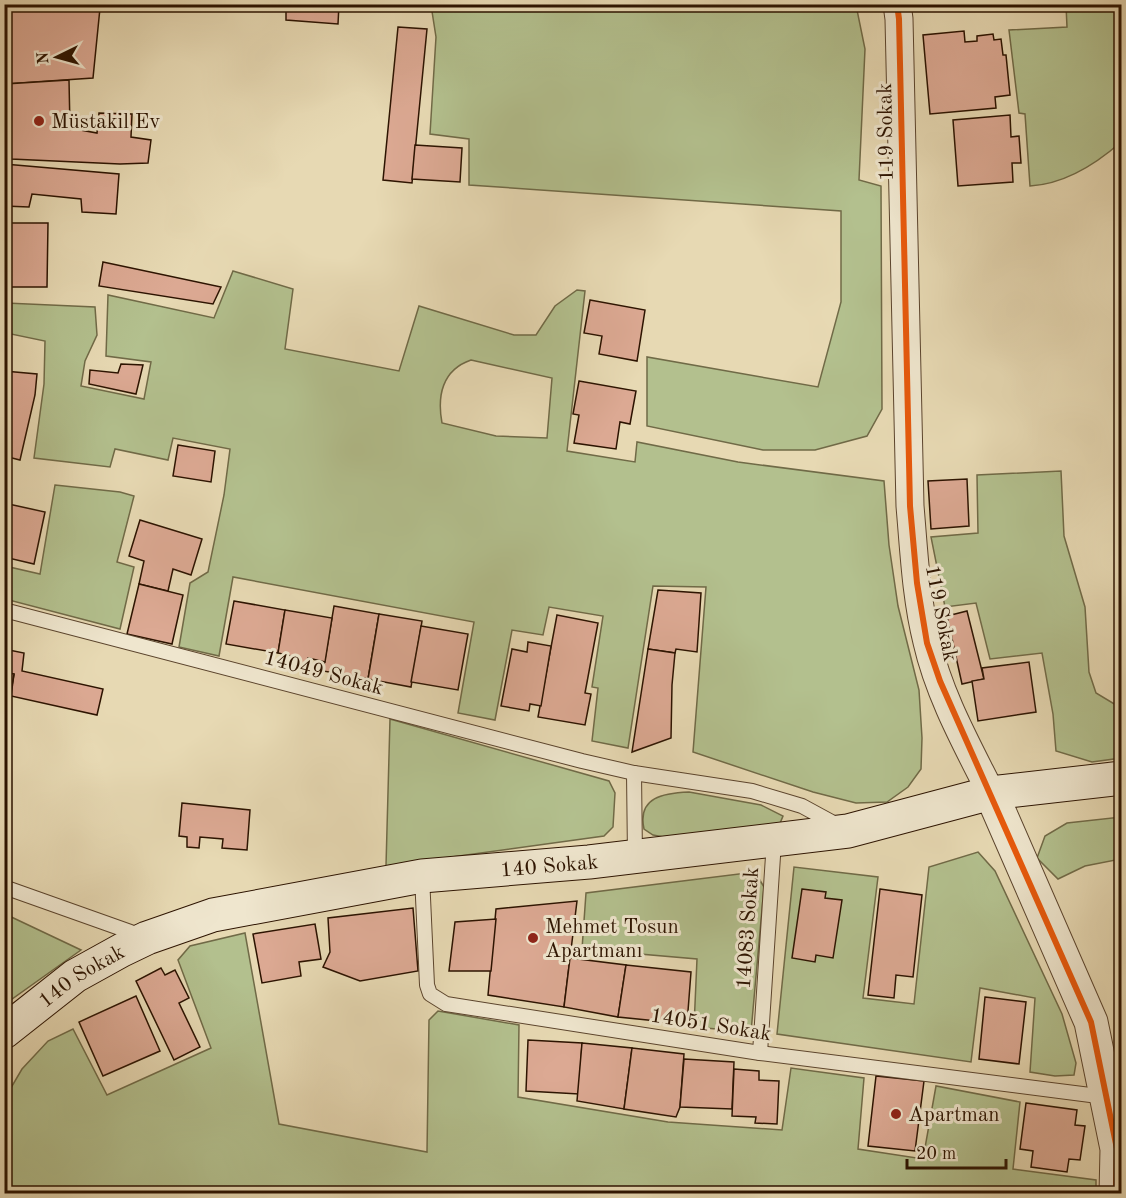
<svg xmlns="http://www.w3.org/2000/svg" width="1126" height="1198" viewBox="0 0 1126 1198" font-family="'Old Standard TT',serif">
	<rect width="100%" height="100%" fill="#e7d9b3"/>
	<filter id="stains"><feTurbulence type="fractalNoise" baseFrequency=".00333" numOctaves="4"/><feColorMatrix values="0 0 0 0 .2 0 0 0 0 .09 0 0 0 0 .02 0 0 0 .5 -.17"/></filter>
	<radialGradient id="worn" r=".72"><stop offset=".6" stop-color="#630" stop-opacity="0"/><stop offset="1" stop-color="#630" stop-opacity=".3"/></radialGradient>
	<!-- green -->
	<g fill="#b3c08e" stroke="#706a47" stroke-width="1.5" fill-rule="evenodd">
		<path d="M431,5H856L865,49L859,180L881,186L882,409L867,436L815,450H763L647,426V357L818,387L841,302V211L469,185V139L430,134L436,37Z"/>
		<path d="M1066,5H1121V142C1096,164 1065,184 1030,186L1025,114L1019,113L1009,30L1067,27Z"/>
		<path d="M233,271L293,289L285,349L399,371L419,306L514,335H536L555,306L577,290L585,291L567,451L635,462L637,442L738,462L884,481L889,545L898,606L919,690L922,738L921,769L908,787L887,802L856,803L813,792L693,752L706,587L653,586L628,748L592,741L598,688L592,687L603,616L549,607L543,635L512,630L495,720L458,713L474,622L233,577L219,656L179,647L190,583L208,572L224,495L230,449L173,438L168,460L115,449L110,467L34,458L44,384L45,341L6,333V303L95,307L97,335L85,361L81,386L144,399L151,362L106,356L108,295L214,318ZM471,360L552,378L547,438L496,436L442,423C437,396 442,370 471,360Z"/>
		<path d="M1061,471L1064,536L1085,607L1089,672L1096,693L1121,708V758L1092,762L1056,751L1053,714L1042,653L990,659L976,603L945,607L931,537L978,533L977,475Z"/>
		<path d="M55,485L120,492L134,496L117,562L134,567L120,629L5,599V566L40,574Z"/>
		<path d="M390,719L609,781L615,793L613,827L604,836L386,866Z"/>
		<path d="M689,792L761,805L783,816L778,828L669,838L653,835L644,829C637,797 664,793 689,792Z"/>
		<path d="M1121,817V859L1085,866L1058,879L1037,858L1045,836L1067,823Z"/>
		<path d="M978,852L995,871L1062,1014L1076,1063L1074,1075L1055,1076L1030,1072L1035,998L980,988L971,1062L777,1034L794,867L878,877L863,998L914,1004L929,867Z"/>
		<path d="M755,872L764,887L751,1032L694,1027L697,959L582,949L586,893Z"/>
		<path d="M5,914L81,950L5,1004Z"/>
		<path d="M245,933L279,1124L427,1152L429,1020L438,1011L519,1025L518,1097L668,1122L782,1130L791,1068L864,1078L858,1149L923,1159L936,1086L1020,1102L1013,1169L1096,1180V1193L189,1194L167,1191L166,1194H21L5,1190L4,1139L7,1124L5,1122V1098L22,1069L48,1041L73,1029L107,1095L211,1048L178,960L190,946Z"/>
	</g>
	<!-- building -->
	<g fill="#dca993" stroke="#2c1300" stroke-width="1.5">
		<path d="M6,4H37L36,9L6,7Z"/>
		<path d="M286,4H339L338,24L286,20Z"/>
		<path d="M6,7L36,9L100,8L93,78L5,84Z"/>
		<path d="M398,27L427,29L412,183L383,180Z"/>
		<path d="M964,31L965,42L977,41V36L993,34L994,40L1001,39L1003,55H1006L1010,95L995,97L996,108L930,114L923,35Z"/>
		<path d="M69,80L70,128L97,133L99,113L132,114L131,137L151,140L148,163L120,164L11,159L5,84Z"/>
		<path d="M1010,115L1011,137L1019,136L1021,163H1012L1013,182L958,186L953,120Z"/>
		<path d="M415,145L462,148L460,182L412,179Z"/>
		<path d="M4,164L119,174L116,214L82,212L81,199L32,194L29,207L4,206Z"/>
		<path d="M4,223H48L47,287H4Z"/>
		<path d="M103,262L221,287L213,304L99,286Z"/>
		<path d="M590,300L645,310L637,361L599,354L602,336L584,333Z"/>
		<path d="M121,364L143,365L136,394L89,384L90,370L118,373Z"/>
		<path d="M4,371L37,374L35,395L20,460L4,456Z"/>
		<path d="M579,381L636,391L630,424L620,422L616,449L574,443L579,415L573,414Z"/>
		<path d="M178,445L215,451L211,482L173,476Z"/>
		<path d="M967,479L969,526L931,529L928,481Z"/>
		<path d="M4,503L45,512L34,564L4,557Z"/>
		<path d="M140,520L202,539L191,575L173,569L168,591L139,584L144,561L129,556Z"/>
		<path d="M139,584L183,595L172,644L127,634Z"/>
		<path d="M658,590L701,593L697,652L676,649L675,653L648,649Z"/>
		<path d="M234,601L285,610L278,653L226,644Z"/>
		<path d="M334,606L379,614L368,679L323,671Z"/>
		<path d="M285,610L332,618L325,662L308,658L306,668L290,665L292,656L278,653Z"/>
		<path d="M967,611L984,679L962,684L947,616Z"/>
		<path d="M379,614L422,621L411,687L368,679Z"/>
		<path d="M557,615L598,623L585,693L591,694L585,725L538,717Z"/>
		<path d="M421,626L468,634L458,690L411,682Z"/>
		<path d="M528,642L551,646L541,706L530,704L529,711L501,706L512,649L527,652Z"/>
		<path d="M4,649L24,653L22,671L103,689L97,715L11,696L14,674L4,672Z"/>
		<path d="M648,649L675,653L672,685L671,738L632,752Z"/>
		<path d="M1029,662L1036,712L978,721L972,681L984,679L982,668Z"/>
		<path d="M4,672L14,674L5,726H4Z"/>
		<path d="M182,803L250,810L247,850L222,848L223,839L200,837L199,848L187,847V837L179,836Z"/>
		<path d="M802,889L826,892L825,898L842,900L833,958L816,955L815,962L792,958Z"/>
		<path d="M880,889L922,895L913,977L896,975L894,998L868,995Z"/>
		<path d="M577,901L564,1007L488,995L496,909Z"/>
		<path d="M413,908L418,971L360,981L323,967L330,952L328,918Z"/>
		<path d="M496,919L491,971H449L455,922Z"/>
		<path d="M315,924L321,959L299,962L301,976L262,983L253,934Z"/>
		<path d="M570,958L626,965L618,1017L564,1007Z"/>
		<path d="M626,965L691,972L687,1024L618,1017Z"/>
		<path d="M161,968L165,975L175,970L189,998L179,1003L200,1047L174,1060L136,981Z"/>
		<path d="M136,996L160,1051L103,1076L79,1022Z"/>
		<path d="M985,997L1026,1002L1019,1064L979,1059Z"/>
		<path d="M528,1040L582,1043L579,1094L526,1091Z"/>
		<path d="M582,1043L632,1048L624,1109L577,1101Z"/>
		<path d="M632,1048L684,1054L680,1107L676,1117L624,1109Z"/>
		<path d="M684,1059L734,1062L732,1109L680,1107Z"/>
		<path d="M734,1069L759,1071V1080L779,1081L777,1124L755,1123L756,1117L732,1116Z"/>
		<path d="M876,1076L924,1081L915,1151L868,1146Z"/>
		<path d="M1026,1103L1077,1110L1075,1125L1085,1126L1080,1160L1069,1159L1067,1172L1031,1167L1033,1151L1020,1149Z"/>
	</g>
	<g fill="none" stroke-linecap="round" stroke-linejoin="round">
		<!-- service casing -->
		<g stroke="#5b442d" stroke-width="16">
			<g id="service">
				<path d="M4,610L582,761L634,773L752,791L802,806L837,825"/>
				<path d="M634,773L635,857"/>
				<path d="M422,876L427,985L430,994L446,1004L760,1053L1106,1097"/>
				<path d="M4,887L142,936"/>
				<path d="M760,1053L774,841"/>
			</g>
		</g>
		<!-- minor casing -->
		<g stroke="#5b442d" stroke-width="29">
			<path id="minor" d="M897,4L899,19L910,506C914,552 916,598 927,642C939,695 967,745 991,793"/>
		</g>
		<!-- tertiary casing -->
		<g stroke="#5b442d" stroke-width="35">
			<path id="tertiary" d="M991,793L1091,1022L1117,1149L1116,1194"/>
		</g>
		<!-- secondary casing -->
		<g stroke="#2c1300" stroke-width="35">
			<g id="secondary">
				<path id="s1" d="M4,1032L75,976L122,950L147,938L213,915L422,876L589,862L848,831L991,793L1122,778"/>
			</g>
		</g>
		<!-- service -->
		<use href="#service" stroke="#efe6ce" stroke-width="14"/>
		<!-- minor -->
		<use href="#minor" stroke="#efe6ce" stroke-width="27"/>
		<!-- tertiary -->
		<use href="#tertiary" stroke="#efe6ce" stroke-width="33"/>
		<!-- secondary -->
		<use href="#secondary" stroke="#efe6ce" stroke-width="33"/>
		<!-- cycleway casing -->
		<g stroke="#efe6ce" stroke-width="10">
			<path id="cycleway" d="M897,4L899,19L910,506L917,583L927,643L940,681L1091,1022L1117,1149L1116,1194"/>
		</g>
		<!-- cycleway -->
		<use href="#cycleway" stroke="#e8590c" stroke-width="6"/>
	</g>
	<!-- markers -->
	<g fill="#8f2418" stroke="#efe6ce" stroke-width="2">
		<circle cx="39" cy="121" r="6"/>
		<circle cx="533" cy="938" r="6"/>
		<circle cx="896" cy="1114" r="6"/>
	</g>
	<g text-anchor="middle" stroke-width="6" stroke-linejoin="round" paint-order="stroke">
		<!-- poi labels -->
		<g font-size="21" fill="#2c1300" stroke="#efe6ce" text-anchor="start">
			<text x="51" y="128">Müstakil Ev</text>
			<text x="545" y="933">Mehmet Tosun<tspan x="545" dy="24">Apartmanı</tspan></text>
			<text x="908" y="1121">Apartman</text>
		</g>
		<!-- street labels -->
		<g font-size="21" fill="#2c1300" stroke="#efe6ce">
			<text transform="translate(885 132) rotate(-91)" y="7">119 Sokak</text>
			<text transform="translate(942 613) rotate(79)" y="7">119 Sokak</text>
			<text transform="translate(324 672) rotate(15)" y="7">14049 Sokak</text>
			<text dy="7" stroke="none"><textPath href="#s1" startOffset="582">140 Sokak</textPath></text>
			<text transform="translate(747 928) rotate(-86)" y="7">14083 Sokak</text>
			<text dy="7" stroke="none"><textPath href="#s1" startOffset="96">140 Sokak</textPath></text>
			<text transform="translate(711 1024) rotate(9)" y="7">14051 Sokak</text>
		</g>
	</g>
	<!-- margin -->
	<rect width="1126" height="1198" fill="none" stroke="#e7d9b3" stroke-width="24"/>
	<rect x="6" y="6" width="1114" height="1186" fill="none" stroke="#2c1300" stroke-width="3"/>
	<rect x="12" y="12" width="1102" height="1174" fill="none" stroke="#2c1300" stroke-width="1.5"/>
	<!-- north arrow -->
	<g transform="translate(57 57) rotate(265)" stroke="#efe6ce" stroke-width="4.5" paint-order="stroke">
	<path d="M0-4.5L10 22L0 15L-10 22Z" fill="#2c1300"/>
	<text y="-9" font-size="16" font-weight="bold" text-anchor="middle" fill="#2c1300">N</text>
	</g>
	<!-- scale -->
	<path d="M907 1159v9h99v-9" fill="none" stroke="#2c1300" stroke-width="3"/>
	<text x="916" y="1159" font-size="18" fill="#2c1300" stroke="#efe6ce" stroke-width="4.5" paint-order="stroke">20 m</text>
	<rect width="100%" height="100%" filter="url(#stains)"/>
	<rect width="100%" height="100%" fill="url(#worn)"/>
</svg>
